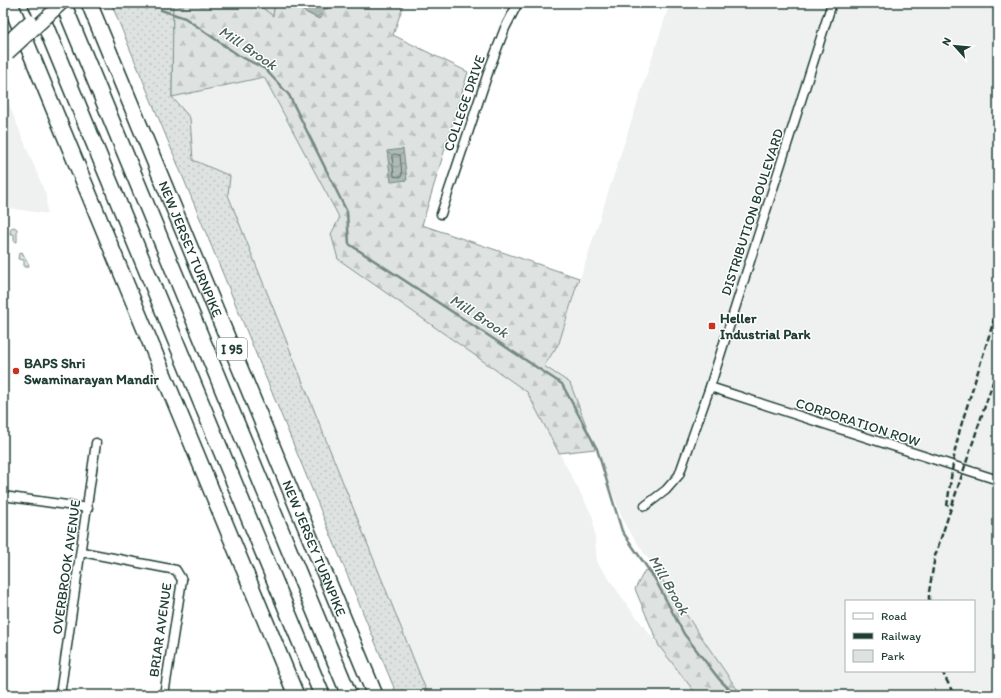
<svg xmlns="http://www.w3.org/2000/svg" width="1001" height="698" viewBox="0 0 1001 698" font-family="Itim,sans-serif">
	<defs>
		<pattern id="green-dots" width="8" height="8" patternUnits="userSpaceOnUse"><rect width="8" height="8" fill="#dee3e2"/><path d="M2 2h.1M6 6h.1" fill="none" stroke="#bec4c2" stroke-width="1.8" stroke-linecap="round"/></pattern>
		<pattern id="forest-firs" width="22" height="20" patternUnits="userSpaceOnUse"><rect width="22" height="20" fill="#dee3e2"/><path d="M5 1l3.5 6h-7zM16 11l3.5 6h-7z" fill="#bec4c2"/></pattern>
		<pattern id="water-waves" width="16" height="10" patternUnits="userSpaceOnUse"><rect width="16" height="10" fill="#afbab7"/><path d="M0 5q4-4 8 0t8 0" fill="none" stroke="#8e9896"/></pattern>
	</defs>
	<rect width="100%" height="100%" fill="#fff"/>
	<filter id="ink" filterUnits="userSpaceOnUse"><feTurbulence type="fractalNoise" baseFrequency=".025" numOctaves="2"/><feDisplacementMap in="SourceGraphic" scale="8" xChannelSelector="R" yChannelSelector="G"/><feConvolveMatrix kernelMatrix="1 2 1 2 8 2 1 2 1" color-interpolation-filters="sRGB"/></filter>
	<g filter="url(#ink)">
		<!-- built -->
		<g fill="#eef1f0" fill-rule="evenodd">
			<path d="M670,3H998V695H747L737,689L625,525L570,383L544,366L559,343ZM846,601H974V671H846Z"/>
			<path d="M264,77L338,215L339,219L331,234L338,259L527,392L593,517L597,562L631,610L694,691L699,695H428L228,195L193,160L190,118L172,97Z"/>
			<path d="M3,90L46,195L47,214L3,207Z"/>
		</g>
		<!-- green -->
		<g fill="url(#green-dots)" stroke="#7e908b">
			<path d="M111,3H173L172,97L190,118L193,160L230,176L228,195L428,695H397Z"/>
			<path d="M256,3H275L273,17Z"/>
			<path d="M14,227L17,229V242L14,241V234H10L11,228Z"/>
			<path d="M22,252L29,265L28,267H24V260L18,259L19,253Z"/>
		</g>
		<!-- forest -->
		<g fill="url(#forest-firs)" stroke="#7e908b">
			<path d="M173,3H256L273,16L275,3H404L393,35L468,72L422,225L579,278L559,343L544,366L570,383L595,449L559,453L527,392L338,259L331,234L339,219L338,215L264,77L172,97Z"/>
			<path d="M645,570L659,575L737,689L747,695H699L694,691L659,646L635,589Z"/>
		</g>
		<!-- water -->
		<g fill="url(#water-waves)" stroke="#758883">
			<path d="M297,3H333L329,8L323,10L322,16L319,19L303,11Z"/>
			<path d="M403,149L407,180L391,182L387,151Z"/>
		</g>
		<g fill="none" stroke-linecap="round" stroke-linejoin="round">
			<!-- shore -->
			<path stroke="#596f68" stroke-width="1" d="M394,154L400,155L402,175L401,177L394,176L392,156Z"/>
			<!-- stream -->
			<path stroke="#758883" stroke-width="2.5" d="M161,10L185,18L238,55L265,69L289,95L347,212L349,244L562,384L597,449L622,531L655,579L684,634L719,679L735,695"/>
			<!-- minor casing -->
			<g stroke="#1f3d34" stroke-width="11">
				<g id="minor">
					<path d="M441,214L490,67L505,28L518,3"/>
					<path d="M710,387L998,480"/>
					<path d="M3,496L88,508"/>
					<path d="M645,506L666,490L679,475L710,387L832,3"/>
					<path d="M82,552L176,570L182,580L164,695"/>
					<path d="M60,695L96,443"/>
				</g>
			</g>
			<!-- motorway casing -->
			<g stroke="#1f3d34" stroke-width="18">
				<g id="motorway">
					<path d="M10,3L296,695"/>
					<path d="M36,3L322,695"/>
					<path d="M63,3L349,695"/>
					<path id="s1" d="M89,3L375,695"/>
				</g>
			</g>
			<!-- minor -->
			<use href="#minor" stroke="#fff" stroke-width="8"/>
			<!-- motorway -->
			<use href="#motorway" stroke="#fff" stroke-width="15"/>
			<!-- rail -->
			<g stroke="#1f3d34" stroke-width="2.5" stroke-dasharray="6 3" stroke-linecap="butt">
				<path d="M947,506L955,450L960,429L998,307"/>
				<path d="M929,601V592L935,556L998,367"/>
				<path d="M942,671L954,695"/>
			</g>
			<!-- secondary-bridge casing -->
			<g stroke="#1f3d34" stroke-width="15" stroke-linecap="butt">
				<g id="secondary-bridge">
					<path d="M3,46L30,21"/>
					<path d="M8,53L62,3"/>
				</g>
			</g>
			<!-- secondary-bridge -->
			<use href="#secondary-bridge" stroke="#fff" stroke-width="12"/>
		</g>
	</g>
	<!-- markers -->
	<g fill="#c8321e" stroke="#fff" stroke-width="1.5">
		<rect x="708" y="322" width="8" height="8" rx="2"/>
		<circle cx="16" cy="371" r="4"/>
	</g>
	<g text-anchor="middle" stroke-width="3" stroke-linejoin="round" paint-order="stroke">
		<!-- shield labels -->
		<rect fill="#fff" stroke="#627771" stroke-width="1" x="217" y="338" width="30" height="22" rx="3"/>
		<g font-size="13" font-weight="bold" fill="#1f3d34">
			<text x="232" y="354">I 95</text>
		</g>
		<!-- street labels -->
		<g font-size="14" fill="#1f3d34" stroke="#fff">
			<text transform="translate(464 103) rotate(-71)" y="5">COLLEGE DRIVE</text>
			<text transform="translate(752 212) rotate(-72)" y="5">DISTRIBUTION BOULEVARD</text>
			<text dy="5" stroke="none"><textPath href="#s1" startOffset="266">NEW JERSEY TURNPIKE</textPath></text>
			<text transform="translate(858 422) rotate(18)" y="5">CORPORATION ROW</text>
			<text dy="5" stroke="none"><textPath href="#s1" startOffset="590">NEW JERSEY TURNPIKE</textPath></text>
			<text transform="translate(66 567) rotate(-82)" y="5">OVERBROOK AVENUE</text>
			<text transform="translate(160 630) rotate(-82)" y="5">BRIAR AVENUE</text>
		</g>
		<!-- poi labels -->
		<g font-size="14" font-weight="bold" fill="#1f3d34" stroke="#fff" text-anchor="start">
			<text x="720" y="323">Heller<tspan x="720" dy="16">Industrial Park</tspan></text>
			<text x="24" y="368">BAPS Shri<tspan x="24" dy="16">Swaminarayan Mandir</tspan></text>
		</g>
		<!-- water labels -->
		<g font-size="15" font-style="italic" fill="#4a625b" stroke="#fff">
			<text transform="translate(248 48) rotate(34)" y="5">Mill Brook</text>
			<text transform="translate(479 316) rotate(33)" y="5">Mill Brook</text>
			<text transform="translate(669 585) rotate(60)" y="5">Mill Brook</text>
		</g>
	</g>
	<!-- margin -->
	<rect width="1001" height="698" fill="none" stroke="#fff" stroke-width="16"/>
	<rect x="8" y="8" width="985" height="682" fill="none" stroke="#1f3d34" stroke-width="1.5" filter="url(#ink)"/>
	<!-- legend -->
	<rect x="845" y="600" width="130" height="72" fill="#ffffff" stroke="#a5b1ae"/>
	<rect x="853" y="613" width="20" height="6" fill="#ffffff" stroke="#a5b1ae"/>
	<text x="881" y="620" font-size="12" fill="#1f3d34">Road</text>
	<rect x="853" y="633" width="20" height="6" fill="#1f3d34" stroke="#a5b1ae"/>
	<text x="881" y="640" font-size="12" fill="#1f3d34">Railway</text>
	<rect x="853" y="650" width="20" height="12" fill="#dee3e2" stroke="#a5b1ae"/>
	<text x="881" y="660" font-size="12" fill="#1f3d34">Park</text>
	<!-- north arrow -->
	<g transform="translate(955 46) rotate(297)" stroke="#ffffff" stroke-width="3" paint-order="stroke">
	<path d="M0-3L7 15L0 10L-7 15Z" fill="#1f3d34"/>
	<text y="-6" font-size="11" font-weight="bold" text-anchor="middle" fill="#1f3d34">N</text>
	</g>
</svg>
